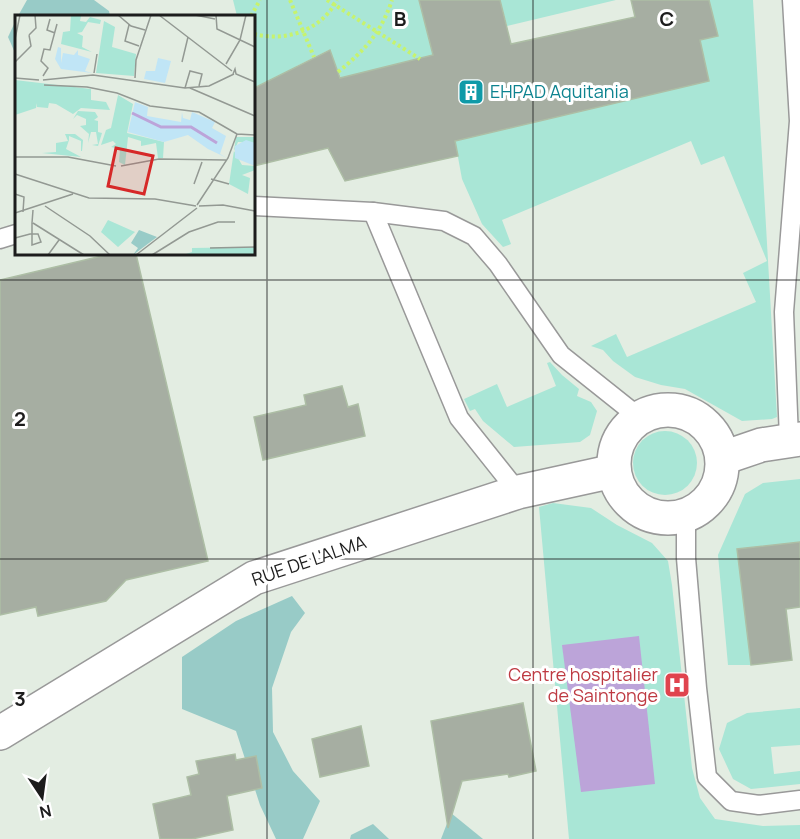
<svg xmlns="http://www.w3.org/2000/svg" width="800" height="839" viewBox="0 0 800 839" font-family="Manrope,sans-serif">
	<rect width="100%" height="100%" fill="#e3ede2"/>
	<!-- grass -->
	<g fill="#a9e6d6">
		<path d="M233,0H419L433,56L341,78L329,50L297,66L306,86L258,98L254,82V16H237Z"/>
		<path d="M500,0H616L507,26Z"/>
		<path d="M709,0H753L777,417L772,419L742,421L685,389L661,385L635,377L613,361L603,350L591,346L616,334L627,357L756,302L743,273L767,261L724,156L701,165L691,141L502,220L511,244L503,247L482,224L462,179L455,141L709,81L700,40L718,36Z"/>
		<path d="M550,362L562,375L579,389L577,396L591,402L597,411L590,435L580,442L514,447L483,421L475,409L470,411L464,399L497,384L507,407L556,386L547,363Z"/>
		<circle cx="665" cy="463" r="32"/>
		<path d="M800,479V542L738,549L751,665H728L718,555L745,494L763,483Z"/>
		<path d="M553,503L591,508L617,525L652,543L668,561L672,585L692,768L700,798L715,819L763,826L800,825V839H569L539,507Z"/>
		<path d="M800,708V745L771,747L774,774L800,771V784L751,789L733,779L719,749L727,723L747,713Z"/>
	</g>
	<!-- forest -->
	<g fill="#98cbc7">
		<path d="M27,0H94L109,11L110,16H18Z"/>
		<path d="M16,20V55L8,37Z"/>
		<path d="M292,596L305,613L291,632L272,688L273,732L293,771L320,801L303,839H276L260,805L236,731L182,709V657L236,621Z"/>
		<path d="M451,813L483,839H441Z"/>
		<path d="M373,824L389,839H350L351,835Z"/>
	</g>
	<!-- water -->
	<path fill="#bca4d9" d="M639,636L655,784L581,792L562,645Z"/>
	<!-- building -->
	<g fill="#a6aea2" stroke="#adbea5" stroke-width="1.5">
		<path d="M419,0H500L511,44L635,17L631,0H709L718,36L700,40L709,81L455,141L458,156L345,181L328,148L254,166V88L330,50L340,78L433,55Z"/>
		<path d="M110,254H136L208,561L126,580L106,601L38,616L36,607L0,615V280Z"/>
		<path d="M342,386L348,407L358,404L365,436L263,460L254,417L306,405L304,395Z"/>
		<path d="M800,542V607L786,609L792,660L751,665L737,549Z"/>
		<path d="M523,703L536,771L509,777L508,774L462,781L448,828L431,721Z"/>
		<path d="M361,726L369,766L320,777L312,739Z"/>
		<path d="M235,754L236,760L256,756L262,788L227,796L233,830L192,839H160L153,804L191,795L187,777L199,774L196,761Z"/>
	</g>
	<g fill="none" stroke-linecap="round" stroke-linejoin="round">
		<!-- service casing -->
		<g stroke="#999" stroke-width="21">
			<g id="service">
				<path d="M254,206L373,212L444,221L474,236L498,264L561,355L640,418"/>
				<path d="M373,212L459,418L518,492"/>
				<path d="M0,239L16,234"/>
				<path d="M789,439L784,312L799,121L792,0"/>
				<path d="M686,516V558L697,688L707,777L731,801L759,805L800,800"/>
			</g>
		</g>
		<!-- minor casing -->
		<g stroke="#999" stroke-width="36">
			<g id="minor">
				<circle cx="668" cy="464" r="54"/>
				<path d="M723,458L761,445L800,439"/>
				<path d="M0,733L254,578L518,492L614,471"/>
			</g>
		</g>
		<!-- path -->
		<g stroke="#c7f36d" stroke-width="4" stroke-dasharray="3 3" stroke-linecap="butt">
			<path d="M290,0L314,57"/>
			<path d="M327,0L420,59"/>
			<path d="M251,16L260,0"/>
			<path d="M254,34C285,42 321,31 337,0"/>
			<path d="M338,72C365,50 381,33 392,0"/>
		</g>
		<!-- service -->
		<use href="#service" stroke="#fff" stroke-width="18"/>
		<!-- minor -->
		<use href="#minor" stroke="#fff" stroke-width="33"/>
	</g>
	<!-- grid -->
	<path fill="none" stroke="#1c1c1c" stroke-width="1.5" stroke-opacity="0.55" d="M267,0V839M533,0V839M0,280H800M0,559H800"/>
	<!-- icons -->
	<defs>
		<g id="building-square" transform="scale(1.35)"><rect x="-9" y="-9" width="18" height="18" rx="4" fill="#0f9aa8" stroke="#fff"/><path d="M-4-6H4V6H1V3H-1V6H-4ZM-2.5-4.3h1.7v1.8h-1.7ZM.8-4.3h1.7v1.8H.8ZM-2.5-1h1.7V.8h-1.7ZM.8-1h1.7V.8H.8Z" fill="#fff"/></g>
		<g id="hospital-square" transform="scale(1.35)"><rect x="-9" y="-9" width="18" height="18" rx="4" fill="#e0444e" stroke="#fff"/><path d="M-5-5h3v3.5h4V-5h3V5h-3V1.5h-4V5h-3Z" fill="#fff"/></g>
	</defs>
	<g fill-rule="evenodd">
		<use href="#building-square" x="471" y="92"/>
		<use href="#hospital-square" x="677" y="685"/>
	</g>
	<g text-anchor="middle" stroke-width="6" stroke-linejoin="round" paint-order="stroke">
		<!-- culture labels -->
		<g font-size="18" fill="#0d838f" stroke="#fff" text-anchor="start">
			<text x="490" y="98">EHPAD Aquitania</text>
		</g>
		<!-- street labels -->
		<g font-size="18" fill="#1c1c1c" stroke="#fff">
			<text transform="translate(309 561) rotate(-19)" y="6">RUE DE L'ALMA</text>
		</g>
		<!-- health labels -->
		<g font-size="18" fill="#be3a42" stroke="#fff" text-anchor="end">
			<text x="658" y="681">Centre hospitalier<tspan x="658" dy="21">de Saintonge</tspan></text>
		</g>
	</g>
	<!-- overview -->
	<g transform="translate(15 15)">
		<rect width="240" height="240" fill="#e3ede2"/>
		<path d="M56,0H79L66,1L65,6L71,7L75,2L86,5L85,9L73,7L67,17L62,18L68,21L67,32L77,37L46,29L48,17L55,16ZM89,6L100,12L97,32L121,39L119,61L81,58ZM0,65L76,74V85L91,87L95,95L66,93L58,99L41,89L34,88L33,93L22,92V88L21,93L0,100ZM103,80L118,89L112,118L149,127L148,143H143L141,128L126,131V126L113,122L110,150L104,147L105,134L96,132L101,129L98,126L86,130L91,115L96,113ZM63,96L80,97L83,102L79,105L83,106V117L87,118L83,131L77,130L83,129L81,117H76L73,128L74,119L65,111L71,110V104L62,100L58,104ZM50,119H60L68,125V126L67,136H66V126L54,121V125L51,134L66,142L27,138L41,137V128L53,126ZM221,122H240V128L223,127L219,136L227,150L240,151V155L227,160L235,163L233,179L214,169ZM93,205L120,217L103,232L86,217ZM240,232V240H168L177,237V233Z" fill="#a9e6d6"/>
		<path d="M124,215L142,222L118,240L123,233L116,228Z" fill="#98cbc7"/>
		<path d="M43,32L46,33V48L48,38L59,40L63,35V40L75,44L77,39L70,56L77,58L46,54L40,44ZM143,43L156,46L150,68L129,64L131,56H140ZM120,87L133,92L132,101L166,107L167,97L168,103L175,105L177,97L200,107L197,113L211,121L205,139L212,143L193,134L173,120L149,127L113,117ZM231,125L240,128V151L220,143V131Z" fill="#c0e5f6"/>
		<path fill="none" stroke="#bca4d9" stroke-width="3" d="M117,98L146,112H176L202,128"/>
		<path fill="none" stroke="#939993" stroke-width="1.5" d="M103,0L116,11L130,15M144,0L217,56M180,0L200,4M201,0L202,14L240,32M35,4L32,15L40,18M114,10L110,26L124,31M14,20L21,13L20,0M0,24L5,0M0,47L16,31L14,20M167,47L173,22M211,49L225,25L231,0M79,58L82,39M218,59L220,54L221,59L240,67M28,61L33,53L26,46L29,34L35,35L42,9M0,63L24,65M120,63L121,45L136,0M28,65L78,60L170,73L194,71L219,59M29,70L72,72L102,78L135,91L184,97L222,119M170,73L175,56L187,59L184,71M175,73L240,101M222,119L240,120M0,142H53L101,151M106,151L144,144L211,145M0,159L74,183L140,184L181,191M196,164L214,169M179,169L187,147M0,179L9,182L8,197M182,190L213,143L222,119M30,191L75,221L95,240M184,191L208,190L240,196M0,198L58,179M18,208L69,240M0,223L15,219H23L26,227L17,230V208L18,195M195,233L240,232M33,240L44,225M121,240L182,193M137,240L174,217L203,207H220"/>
		<path fill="#d62828" fill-opacity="0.15" stroke="#d62828" stroke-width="3" d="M101,133L138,141L129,179L93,171Z"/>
		<rect width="240" height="240" fill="none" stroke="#1c1c1c" stroke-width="3"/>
	</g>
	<g font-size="20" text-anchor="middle" font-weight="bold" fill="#1c1c1c" stroke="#fff" stroke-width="6" stroke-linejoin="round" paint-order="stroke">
		<text x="400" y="26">B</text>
		<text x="667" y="26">C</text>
		<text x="20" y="426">2</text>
		<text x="20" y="706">3</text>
	</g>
	<!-- north arrow -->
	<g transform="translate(42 797) rotate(167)" stroke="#ffffff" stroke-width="4.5" paint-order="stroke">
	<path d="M0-4.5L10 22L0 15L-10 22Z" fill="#1c1c1c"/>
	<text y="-9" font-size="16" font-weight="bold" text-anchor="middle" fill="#1c1c1c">N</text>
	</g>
</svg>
